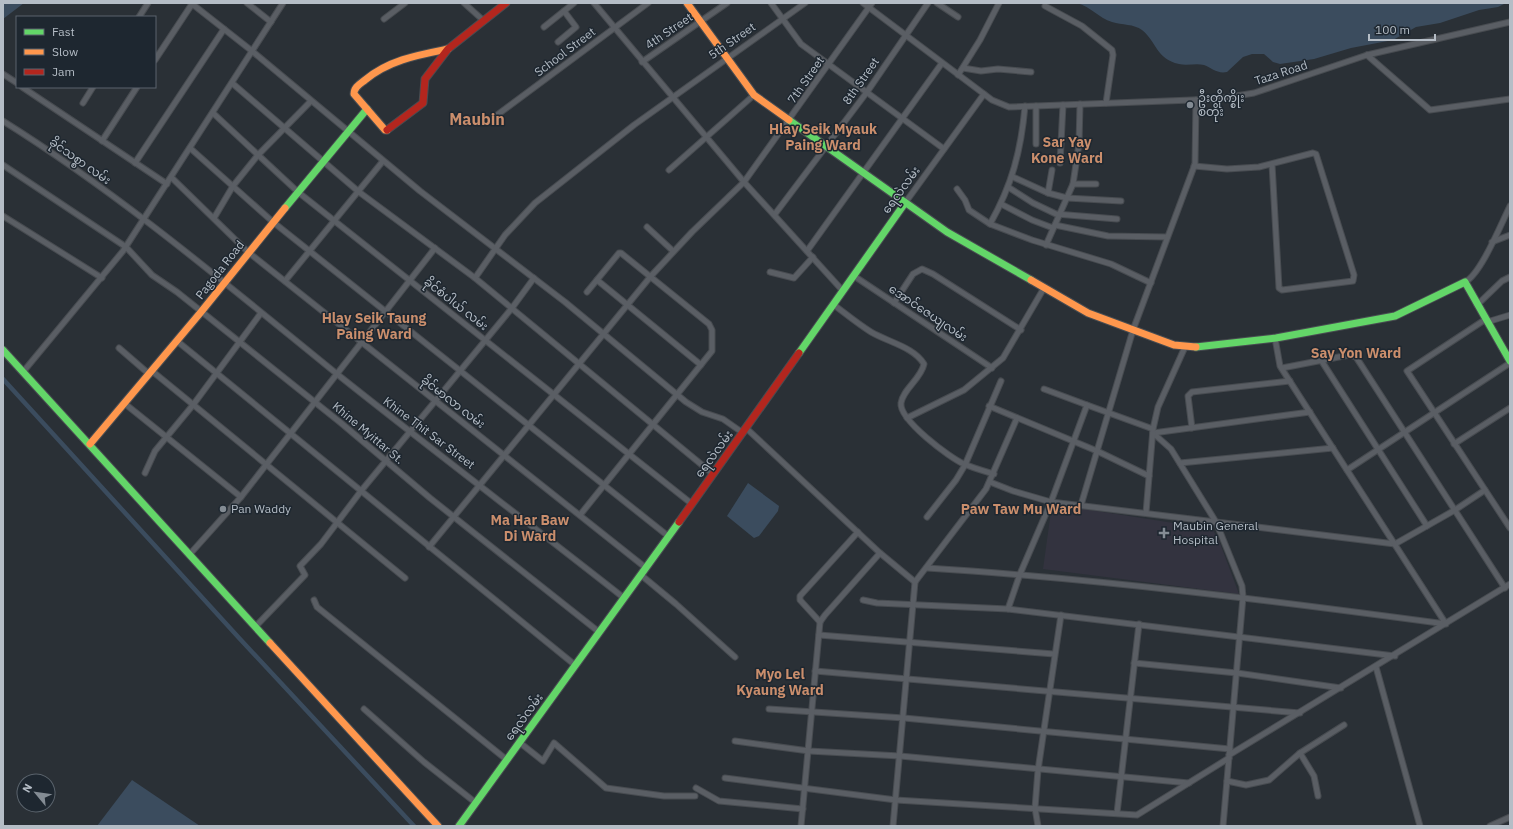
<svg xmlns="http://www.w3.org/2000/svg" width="1513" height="829" viewBox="0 0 1513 829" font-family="'IBM Plex Sans','Noto Sans Myanmar',sans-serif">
	<rect width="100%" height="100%" fill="#2a3036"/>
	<!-- medical -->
	<path fill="#33333f" d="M1052,504L1212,529L1218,538L1239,594L1043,569Z"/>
	<!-- water -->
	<g fill="#3b4c5e">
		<path d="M3,3H24L3,19Z"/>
		<path d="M1077,3H1506L1498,7L1479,10L1440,23L1416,27L1393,40L1351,48L1314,59L1280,64L1273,62L1264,54H1252L1243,57L1227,72C1217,74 1212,68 1204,65C1196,63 1187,66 1179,64C1156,59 1157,42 1142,30C1134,24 1122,25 1112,22C1099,18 1091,7 1077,3Z"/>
		<path d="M748,483L779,506L778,511L759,536L754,538L727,516Z"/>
		<path d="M132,780L200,826H97Z"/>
	</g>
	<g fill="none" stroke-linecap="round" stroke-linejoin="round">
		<!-- canal -->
		<path stroke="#3b4c5e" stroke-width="4.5" d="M3,379L240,639L414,826"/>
		<!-- street casing -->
		<g stroke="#484c51" stroke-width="7">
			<g id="street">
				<path d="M191,3L252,51L420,191L565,302L686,402L702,412L723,419L743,433"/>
				<path d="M247,3L271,22"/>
				<path d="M464,3L484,21"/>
				<path d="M594,3L744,182L843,291"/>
				<path d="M771,3L801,44L944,149"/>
				<path d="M863,3L992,100L1009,107L1218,99L1254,93L1367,55L1510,22"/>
				<path d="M937,3L958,17"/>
				<path d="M1045,6L1082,26L1112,50L1113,55L1106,103"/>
				<path d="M139,17L148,3"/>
				<path d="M384,19L405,3"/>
				<path d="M544,27L574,3"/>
				<path d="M558,42L576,27L564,11"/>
				<path d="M1367,55L1430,110L1510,99"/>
				<path d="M155,60L192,4"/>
				<path d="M642,62L727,3"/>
				<path d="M963,68L981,71L998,69L1031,72"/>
				<path d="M3,74L17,83"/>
				<path d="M958,75L980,40L999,3"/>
				<path d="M232,83L359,192L475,278L713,474"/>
				<path d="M22,87L167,184"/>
				<path d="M83,103L93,87"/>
				<path d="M213,113L298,192L692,504"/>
				<path d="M493,118L648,3"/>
				<path d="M3,121C123,196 232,289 342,378C435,452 530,524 624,598"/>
				<path d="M102,141L137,87"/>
				<path d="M1036,144V106"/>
				<path d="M190,148L273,222L668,536"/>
				<path d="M135,163L224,29"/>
				<path d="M1060,163L1063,105"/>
				<path d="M3,165L126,247L152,275L177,292L341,423L430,498L599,632"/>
				<path d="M1194,166L1227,169L1259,167L1313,153L1316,154L1354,275L1353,281L1282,290L1279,288L1272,164"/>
				<path d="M669,170L754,95"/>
				<path d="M1013,177L1048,193L1067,198L1121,201"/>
				<path d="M172,178L248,252L646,568"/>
				<path d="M1073,184H1096"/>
				<path d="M1008,187L1033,203L1056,214L1117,219"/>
				<path d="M957,189L965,200L969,210L990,224L1032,240L1111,264L1151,283"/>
				<path d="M1048,193L1052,170"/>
				<path d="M905,203L984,94"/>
				<path d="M1001,204L1032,220L1053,228"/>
				<path d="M775,214L867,92L928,3"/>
				<path d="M3,216L102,278"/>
				<path d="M214,218L233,186L258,155L311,101"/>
				<path d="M990,224C1012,185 1021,151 1025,106"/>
				<path d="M1055,225L1108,236L1167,237"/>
				<path d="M647,227L673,251"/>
				<path d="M1492,242L1510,235"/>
				<path d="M1046,245L1073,184L1079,144L1080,104"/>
				<path d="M807,251L942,63"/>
				<path d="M770,272L794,278L813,257"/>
				<path d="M854,276L992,368"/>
				<path d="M475,278L505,235L535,203L634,125L805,3"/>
				<path d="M597,280L701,365"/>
				<path d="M285,281L383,161"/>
				<path d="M1465,282C1481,274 1501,224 1510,206"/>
				<path d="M894,303L913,274L922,269L933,274L1021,330"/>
				<path d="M834,305C846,314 858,324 871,332C888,342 914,347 924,364C921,379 903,389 901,403C899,420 950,458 964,464C973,468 984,471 994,474"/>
				<path d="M1477,305L1502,281L1510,277"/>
				<path d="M1486,319L1407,371L1510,528"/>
				<path d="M1487,322L1510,315"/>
				<path d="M177,341L575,665"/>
				<path d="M119,348L149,374"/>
				<path d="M1321,360L1427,526"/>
				<path d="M1282,368L1349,355L1356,357L1505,588"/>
				<path d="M152,371L405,578"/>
				<path d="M23,372L123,251L283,3"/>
				<path d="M1044,389L1087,405"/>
				<path d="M124,403L241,497"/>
				<path d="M989,406L1097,451L1149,476"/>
				<path d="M907,418L964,390L1003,358L1044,288"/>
				<path d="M746,428L880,553L915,582"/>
				<path d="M1192,428L1188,396L1192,392L1290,381"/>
				<path d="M1153,433L1171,449L1216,522L1395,544L1455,510L1485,490"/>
				<path d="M1153,433L1310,412"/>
				<path d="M1454,444L1510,408"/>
				<path d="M1180,463L1333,448"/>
				<path d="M1347,470L1510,363"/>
				<path d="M145,473L155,451L193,405L261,313"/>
				<path d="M990,482L1013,491L1051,502L1216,522L1242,586L1243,597L1223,826"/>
				<path d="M1081,505L1133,330L1195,164L1196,100"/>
				<path d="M1146,513L1153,429L1158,407L1185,347"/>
				<path d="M580,515L712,351V330L709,324L621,253H619L587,292"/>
				<path d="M927,517L956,480L965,465L1001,381"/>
				<path d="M429,547L651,276L692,232L744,182L872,3"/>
				<path d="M190,554L241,497L435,248"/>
				<path d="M927,568C1101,579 1274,601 1446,624L1280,366L1275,338"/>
				<path d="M641,575L676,604L735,657"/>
				<path d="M314,600L317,607L507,760"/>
				<path d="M863,600L877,603L1008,609L1395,656"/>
				<path d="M1008,609L1020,574L1051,502L1087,405L1153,429"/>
				<path d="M820,622L800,600V596L858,532"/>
				<path d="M256,626L305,575L300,566L321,544L361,491L512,308L534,278"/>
				<path d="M819,635L1054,654"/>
				<path d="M1134,663L1237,673L1341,688"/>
				<path d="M1376,667L1420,826"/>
				<path d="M815,671L1300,713"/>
				<path d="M364,709L424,762L476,803"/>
				<path d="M769,709L904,718L1230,749"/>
				<path d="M735,741L809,751L900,756L1189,783"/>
				<path d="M519,742L543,761L554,743L606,788L664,796H695"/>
				<path d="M1300,753L1314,776L1318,796"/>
				<path d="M1229,755L1510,584"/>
				<path d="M725,778L896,800L1137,815L1229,758"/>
				<path d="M1227,781L1246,785L1269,780L1300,753L1344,725"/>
				<path d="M696,788L719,801L803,809"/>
				<path d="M1117,813L1139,624"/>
				<path d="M801,826L820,622L825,615L880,553"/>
				<path d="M893,826L915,582L986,489L1017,418"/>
				<path d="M1038,826L1035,808L1038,770L1061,615"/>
				<path d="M1490,826L1510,817"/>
			</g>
		</g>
		<!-- fast casing -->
		<g stroke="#484c51" stroke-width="9">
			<g id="fast">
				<path d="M789,120L947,232L1031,280"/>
				<path d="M285,208L367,109"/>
				<path d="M1196,347L1276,338L1395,316L1465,282L1510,361"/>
				<path d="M3,350L270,643"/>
				<path d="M799,353L905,203"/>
				<path d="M459,826L679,522"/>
			</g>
		</g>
		<!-- slow casing -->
		<g stroke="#484c51" stroke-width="9">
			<g id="slow">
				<path d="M687,3L754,95L789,120"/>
				<path d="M387,130H385L354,94C354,87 360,84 365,80C389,60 418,55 448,49"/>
				<path d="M1031,280L1088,313L1174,345L1196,347"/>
				<path d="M90,444L201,312L285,208"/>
				<path d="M270,643L438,826"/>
			</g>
		</g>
		<!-- jam casing -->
		<g stroke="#484c51" stroke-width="9">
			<g id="jam">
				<path d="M387,130L423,103L425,79L448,49L506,3"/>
				<path d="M679,522L799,353"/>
			</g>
		</g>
		<!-- street -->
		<use href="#street" stroke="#5a5e64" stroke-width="5"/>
		<!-- fast -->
		<use href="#fast" stroke="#63d668" stroke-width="7"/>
		<!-- slow -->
		<use href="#slow" stroke="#ff974d" stroke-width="7"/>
		<!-- jam -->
		<use href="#jam" stroke="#b3261e" stroke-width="7"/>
	</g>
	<!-- markers -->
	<g fill="#848c94" stroke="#1e2730" stroke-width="1.5">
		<circle cx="1190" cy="105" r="4"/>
		<circle cx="223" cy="509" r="4"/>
		<path d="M1162 527h4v4h4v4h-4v4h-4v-4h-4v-4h4z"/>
	</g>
	<g text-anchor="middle" stroke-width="3" stroke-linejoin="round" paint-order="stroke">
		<!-- street labels -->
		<g font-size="12" fill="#b5bdc6" stroke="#1e2730">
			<text transform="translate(669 31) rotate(-34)" y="4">4th Street</text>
			<text transform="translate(732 41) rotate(-35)" y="4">5th Street</text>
			<text transform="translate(565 52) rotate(-37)" y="4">School Street</text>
			<text transform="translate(1281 73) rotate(-18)" y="4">Taza Road</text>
			<text transform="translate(806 80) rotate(-55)" y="4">7th Street</text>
			<text transform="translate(861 81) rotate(-55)" y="4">8th Street</text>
			<text transform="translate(80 161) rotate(35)" y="4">ခိုင်သစ္စာ လမ်း</text>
			<text transform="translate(901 190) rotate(-54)" y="4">ရေလဲလမ်း</text>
			<text transform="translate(220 270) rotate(-52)" y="4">Pagoda Road</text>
			<text transform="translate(456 304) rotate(38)" y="4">ခိုင်စံပါယ် လမ်း</text>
			<text transform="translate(928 313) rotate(34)" y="4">အောင်ဇေယျလမ်း</text>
			<text transform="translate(453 402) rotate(38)" y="4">ခိုင်မာလာ လမ်း</text>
			<text transform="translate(368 433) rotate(40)" y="4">Khine Myittar St.</text>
			<text transform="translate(429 433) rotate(37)" y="4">Khine Thit Sar Street</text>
			<text transform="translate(714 454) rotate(-54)" y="4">ရေလဲလမ်း</text>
			<text transform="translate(524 717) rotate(-54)" y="4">ရေလဲလမ်း</text>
		</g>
		<!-- poi labels -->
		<g font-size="12" fill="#b5bdc6" stroke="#1e2730" text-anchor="start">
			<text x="1198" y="102">ဦးတိုက္စိုး<tspan x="1198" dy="14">စတိုး</tspan></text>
			<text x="231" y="513">Pan Waddy</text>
			<text x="1173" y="530">Maubin General<tspan x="1173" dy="14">Hospital</tspan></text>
		</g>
		<!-- quarter labels -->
		<g font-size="14" font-weight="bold" fill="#ca8e6c" stroke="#1e2730">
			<text x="823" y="134">Hlay Seik Myauk<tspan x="823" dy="16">Paing Ward</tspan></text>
			<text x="1067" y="147">Sar Yay<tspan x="1067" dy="16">Kone Ward</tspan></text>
			<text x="374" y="323">Hlay Seik Taung<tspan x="374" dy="16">Paing Ward</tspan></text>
			<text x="1356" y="358">Say Yon Ward</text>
			<text x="1021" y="514">Paw Taw Mu Ward</text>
			<text x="530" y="525">Ma Har Baw<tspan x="530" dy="16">Di Ward</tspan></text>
			<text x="780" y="679">Myo Lel<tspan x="780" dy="16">Kyaung Ward</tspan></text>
		</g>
		<!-- district labels -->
		<g font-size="16" font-weight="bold" fill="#ca8e6c" stroke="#1e2730">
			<text x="477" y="125">Maubin</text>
		</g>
	</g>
	<!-- border -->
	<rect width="1513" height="829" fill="none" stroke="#b5bdc6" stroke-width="8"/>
	<!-- legend -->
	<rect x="16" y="16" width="140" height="72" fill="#1e2730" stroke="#5a636c"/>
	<rect x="24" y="29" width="20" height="6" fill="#63d668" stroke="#5a636c"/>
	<text x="52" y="36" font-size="12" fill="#b5bdc6">Fast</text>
	<rect x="24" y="49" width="20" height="6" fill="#ff974d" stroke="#5a636c"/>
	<text x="52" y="56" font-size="12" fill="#b5bdc6">Slow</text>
	<rect x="24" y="69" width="20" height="6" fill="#b3261e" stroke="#5a636c"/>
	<text x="52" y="76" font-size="12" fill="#b5bdc6">Jam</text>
	<!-- north arrow -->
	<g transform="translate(36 793) rotate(299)"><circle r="19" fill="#1e2730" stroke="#5a636c"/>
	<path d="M0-3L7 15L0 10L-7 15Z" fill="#848c94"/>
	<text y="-6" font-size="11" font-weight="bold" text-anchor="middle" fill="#b5bdc6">N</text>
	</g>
	<!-- scale -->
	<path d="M1369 34v6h66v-6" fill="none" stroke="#b5bdc6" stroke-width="2"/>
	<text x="1375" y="34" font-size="12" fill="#b5bdc6" stroke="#1e2730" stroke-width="3" paint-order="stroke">100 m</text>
</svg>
